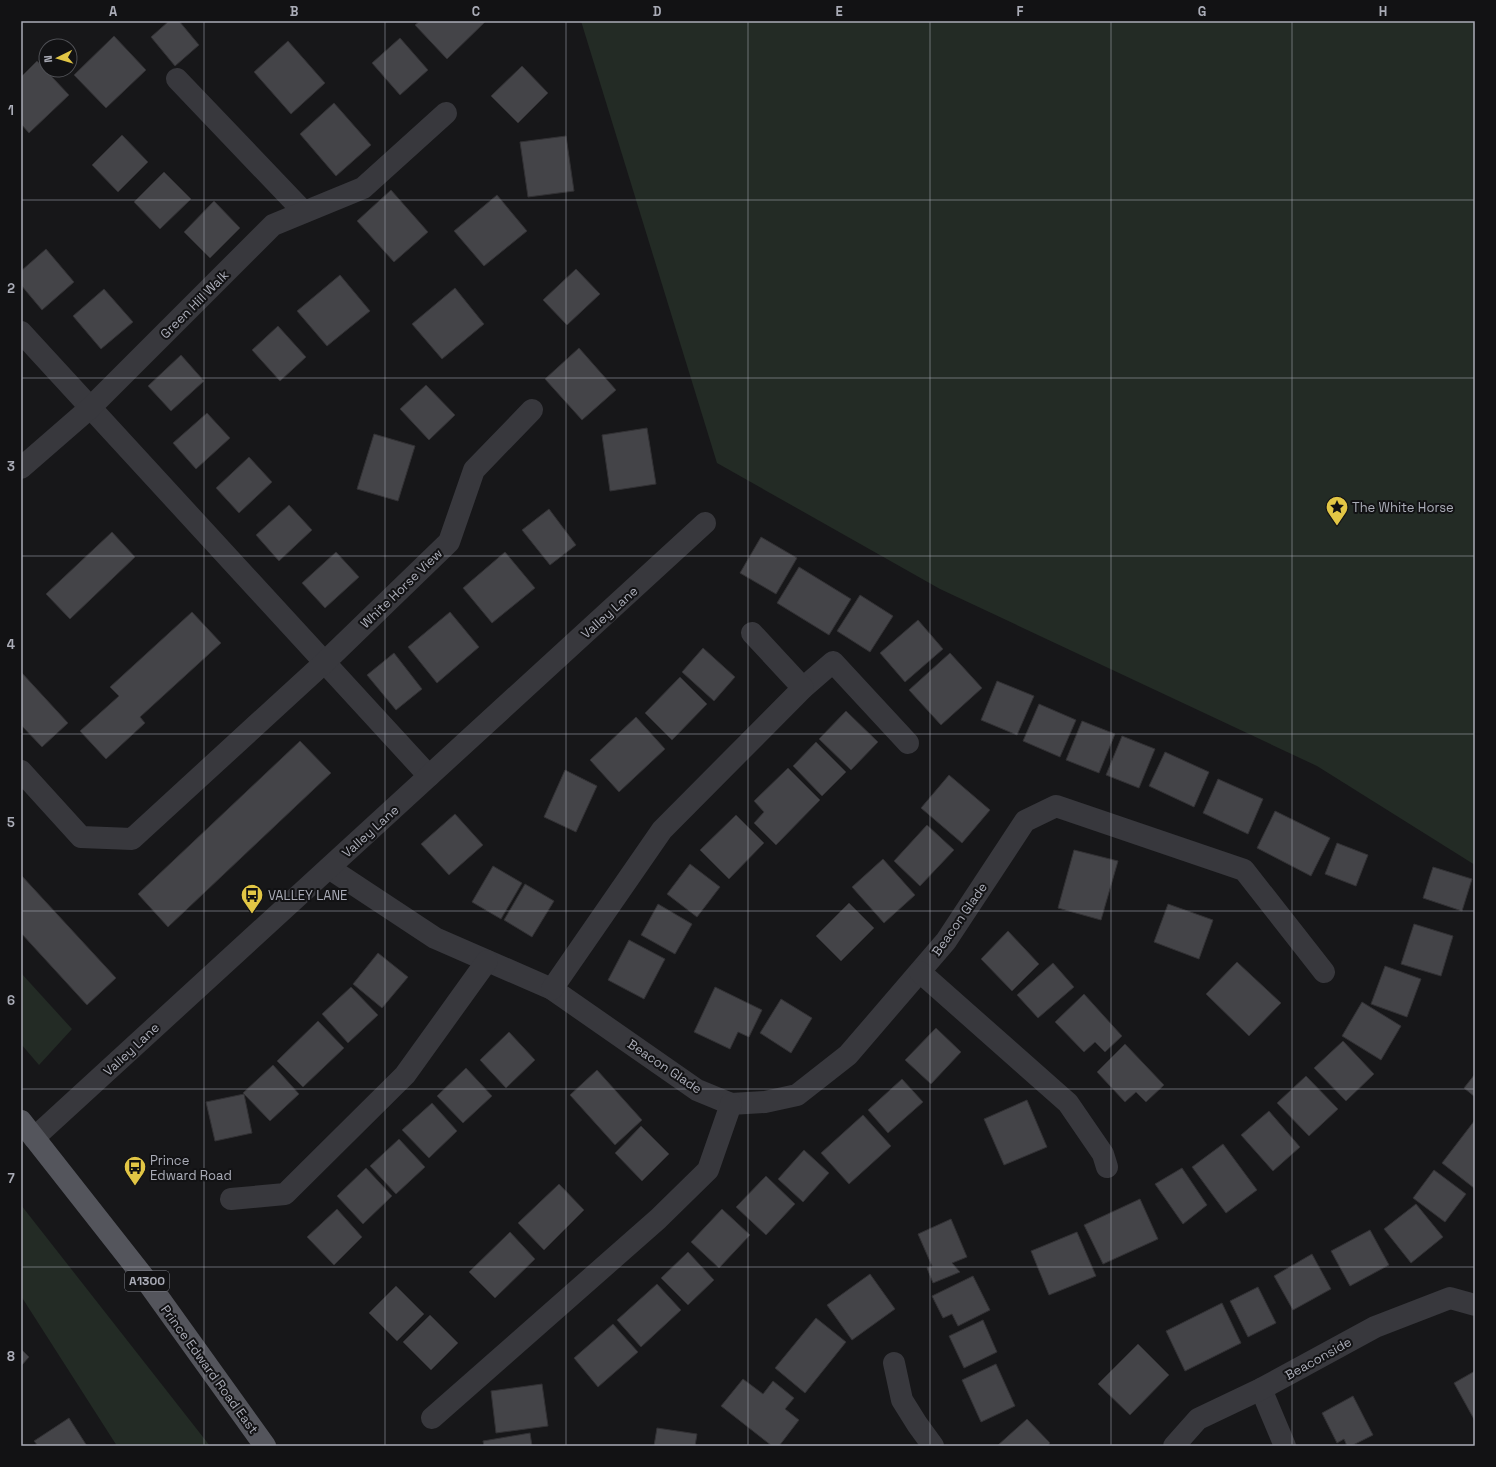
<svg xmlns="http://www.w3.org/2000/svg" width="1496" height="1467" viewBox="0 0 1496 1467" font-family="'Space Grotesk',sans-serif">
	<rect width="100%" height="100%" fill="#171719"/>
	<!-- green -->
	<g fill="#232b25">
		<path d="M581,21H1475V865L1317,766L940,589L717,463Z"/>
		<path d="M21,973L72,1029L39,1065L21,1044Z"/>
		<path d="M21,1205L210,1446H117L21,1296Z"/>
	</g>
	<!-- building -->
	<g fill="#444448" stroke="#323134">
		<path d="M169,21H179L199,45L175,66L151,37Z"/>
		<path d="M420,21H486L447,59L415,25Z"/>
		<path d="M114,36L146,70L106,108L74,75Z"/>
		<path d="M400,38L428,70L400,95L372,63Z"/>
		<path d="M288,41L325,83L291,114L254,72Z"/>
		<path d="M37,61L69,95L29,133L21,124V77Z"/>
		<path d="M522,66L548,93L518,123L491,96Z"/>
		<path d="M334,103L371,145L336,176L300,134Z"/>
		<path d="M122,135L148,162L118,192L92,165Z"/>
		<path d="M566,136L574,191L528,197L520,142Z"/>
		<path d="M164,172L191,199L160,229L134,202Z"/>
		<path d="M391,190L428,232L394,262L357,221Z"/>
		<path d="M497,195L527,231L484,266L454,231Z"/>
		<path d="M214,201L240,228L210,258L184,232Z"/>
		<path d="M46,249L74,282L42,310L21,285V271Z"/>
		<path d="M576,269L600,294L567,325L543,300Z"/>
		<path d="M340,275L370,311L327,346L297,311Z"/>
		<path d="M455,288L484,324L442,359L412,324Z"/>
		<path d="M104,289L133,322L101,349L73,316Z"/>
		<path d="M278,326L306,357L280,381L252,350Z"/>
		<path d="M579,348L616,390L582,420L545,379Z"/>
		<path d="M181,355L204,381L171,411L148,386Z"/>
		<path d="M426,385L455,415L429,440L400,409Z"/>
		<path d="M207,413L230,438L196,469L173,443Z"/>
		<path d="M647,428L656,484L610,491L602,435Z"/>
		<path d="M374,434L415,446L398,501L357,489Z"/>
		<path d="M249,457L272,482L239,513L216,488Z"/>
		<path d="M289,505L312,530L279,561L256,535Z"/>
		<path d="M549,509L576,545L550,565L522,530Z"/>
		<path d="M112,532L135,557L70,619L46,594Z"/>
		<path d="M761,537L797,558L776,594L740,573Z"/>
		<path d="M336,552L359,577L325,608L302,583Z"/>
		<path d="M505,552L535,588L492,623L463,588Z"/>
		<path d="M799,567L851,599L829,635L777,603Z"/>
		<path d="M860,595L893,616L870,652L837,631Z"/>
		<path d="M192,612L221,643L140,717L145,723L106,759L80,731L119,696L110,687Z"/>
		<path d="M450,612L479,647L437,683L408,647Z"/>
		<path d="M918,620L943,649L905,682L880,653Z"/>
		<path d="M703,648L735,677L714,701L682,672Z"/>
		<path d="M394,653L422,689L396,710L367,675Z"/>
		<path d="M950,653L982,688L941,725L909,690Z"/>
		<path d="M21,672L68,723L42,747L21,725Z"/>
		<path d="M680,677L707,704L672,740L645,713Z"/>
		<path d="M997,681L1034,696L1017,735L981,720Z"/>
		<path d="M1039,704L1076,720L1060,757L1023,741Z"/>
		<path d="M846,711L878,742L851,770L819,739Z"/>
		<path d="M636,717L665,749L619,792L590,760Z"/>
		<path d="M1082,721L1115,734L1099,773L1066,760Z"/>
		<path d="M1122,736L1155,749L1139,788L1106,775Z"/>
		<path d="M300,741L331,773L168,927L138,894Z"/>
		<path d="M816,742L846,772L822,796L793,766Z"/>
		<path d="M1165,752L1209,772L1194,807L1149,786Z"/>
		<path d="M788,768L820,800L776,845L754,823L764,812L754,801Z"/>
		<path d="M565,770L597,786L576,832L544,817Z"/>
		<path d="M949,775L990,810L962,843L921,808Z"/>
		<path d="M1218,779L1263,799L1248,834L1203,813Z"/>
		<path d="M1275,811L1330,838L1311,876L1257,848Z"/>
		<path d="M455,814L483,845L449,875L421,844Z"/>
		<path d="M736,815L764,843L729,879L700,850Z"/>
		<path d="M927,825L954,850L920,886L894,861Z"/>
		<path d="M1337,843L1368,855L1356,886L1325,874Z"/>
		<path d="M1074,850L1118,861L1101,920L1058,908Z"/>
		<path d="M883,859L915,895L884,923L852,887Z"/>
		<path d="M690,864L720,887L697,917L667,894Z"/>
		<path d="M493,866L522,883L501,919L472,902Z"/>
		<path d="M1433,867L1472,879L1462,911L1423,898Z"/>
		<path d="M21,875L116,978L87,1005L21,933Z"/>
		<path d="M525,884L554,901L532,937L504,920Z"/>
		<path d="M849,903L874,928L841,961L816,936Z"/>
		<path d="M658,904L692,924L675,954L641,935Z"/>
		<path d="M1168,904L1213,920L1199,959L1154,942Z"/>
		<path d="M1414,924L1453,936L1441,976L1401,964Z"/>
		<path d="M1008,931L1039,964L1012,991L981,959Z"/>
		<path d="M629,940L665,959L644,999L608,980Z"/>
		<path d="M378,953L408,977L382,1008L353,984Z"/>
		<path d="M1237,962L1281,1003L1249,1036L1206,994Z"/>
		<path d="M1053,963L1074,987L1038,1018L1017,995Z"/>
		<path d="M1385,966L1421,979L1407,1017L1371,1004Z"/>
		<path d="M351,987L378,1015L348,1043L322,1014Z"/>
		<path d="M715,987L762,1010L749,1037L738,1032L730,1049L694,1032Z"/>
		<path d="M1084,994L1122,1036L1105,1052L1095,1042L1084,1052L1055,1022Z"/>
		<path d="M781,999L812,1018L791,1053L760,1033Z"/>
		<path d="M1362,1002L1401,1026L1381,1060L1342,1036Z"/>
		<path d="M318,1021L344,1048L303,1087L277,1061Z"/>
		<path d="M936,1028L961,1052L931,1084L905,1060Z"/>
		<path d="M509,1032L535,1060L506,1088L480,1060Z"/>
		<path d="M1343,1041L1374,1074L1346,1101L1314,1068Z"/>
		<path d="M1125,1044L1164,1085L1146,1102L1136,1092L1125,1102L1097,1072Z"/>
		<path d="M273,1065L299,1094L270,1121L243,1093Z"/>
		<path d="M466,1068L492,1096L463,1123L437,1096Z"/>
		<path d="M597,1070L642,1120L615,1145L570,1095Z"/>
		<path d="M1475,1074V1097L1464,1088Z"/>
		<path d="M1306,1076L1338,1109L1309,1136L1277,1103Z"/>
		<path d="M902,1079L923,1102L888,1133L868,1110Z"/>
		<path d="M244,1094L252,1133L215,1141L206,1102Z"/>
		<path d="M1027,1100L1047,1147L1004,1165L984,1119Z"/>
		<path d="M432,1103L457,1131L429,1158L402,1130Z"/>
		<path d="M1269,1111L1300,1147L1273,1171L1241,1135Z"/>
		<path d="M863,1115L891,1146L849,1184L821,1153Z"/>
		<path d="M1475,1120V1186L1474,1188L1442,1163Z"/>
		<path d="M641,1126L669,1154L642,1181L615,1153Z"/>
		<path d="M399,1139L425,1167L396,1194L370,1166Z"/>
		<path d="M1223,1144L1257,1190L1226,1213L1192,1167Z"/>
		<path d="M804,1150L829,1173L803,1202L778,1179Z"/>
		<path d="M366,1168L392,1196L363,1224L337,1196Z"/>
		<path d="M1182,1168L1207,1205L1183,1224L1155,1184Z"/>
		<path d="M1434,1170L1466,1194L1445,1222L1413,1198Z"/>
		<path d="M766,1176L795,1204L766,1235L736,1207Z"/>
		<path d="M559,1184L584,1210L544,1250L518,1223Z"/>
		<path d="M1140,1199L1158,1239L1103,1264L1084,1225Z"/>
		<path d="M1416,1204L1443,1237L1411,1263L1384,1229Z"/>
		<path d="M337,1209L362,1237L334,1265L307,1237Z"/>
		<path d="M722,1209L750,1235L719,1268L691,1242Z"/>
		<path d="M951,1219L967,1257L952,1263L960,1272L933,1283L927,1268L932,1266L918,1234Z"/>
		<path d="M1370,1230L1389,1265L1350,1286L1331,1251Z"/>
		<path d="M510,1232L535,1259L495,1298L469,1272Z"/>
		<path d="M1077,1232L1096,1276L1049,1295L1031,1251Z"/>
		<path d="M688,1252L714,1280L688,1305L661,1278Z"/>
		<path d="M1312,1254L1331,1289L1293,1310L1274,1276Z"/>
		<path d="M870,1274L895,1309L852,1340L827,1305Z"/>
		<path d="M973,1276L990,1310L958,1326L952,1314L943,1318L932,1296Z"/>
		<path d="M657,1284L681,1310L641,1347L617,1320Z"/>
		<path d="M396,1286L424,1314L397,1341L369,1313Z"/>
		<path d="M1258,1287L1276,1323L1248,1337L1230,1301Z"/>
		<path d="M1222,1303L1241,1343L1185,1371L1166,1331Z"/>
		<path d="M430,1315L458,1343L431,1370L403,1342Z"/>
		<path d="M816,1318L846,1342L805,1393L775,1368Z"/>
		<path d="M983,1320L997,1352L964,1368L949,1336Z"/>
		<path d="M613,1324L638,1352L598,1387L574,1358Z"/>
		<path d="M1138,1344L1169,1375L1130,1415L1098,1384Z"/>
		<path d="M21,1349L29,1357L21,1366Z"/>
		<path d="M996,1364L1015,1406L981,1422L962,1380Z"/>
		<path d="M1475,1371V1421L1454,1383Z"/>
		<path d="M743,1379L763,1394L773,1381L794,1398L785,1409L799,1420L779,1446H772L721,1406Z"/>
		<path d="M542,1384L548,1426L496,1433L491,1391Z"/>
		<path d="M1353,1396L1373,1435L1351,1446H1347L1344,1439L1337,1443L1322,1413Z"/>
		<path d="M69,1418L87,1446H38L34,1441Z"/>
		<path d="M1027,1419L1050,1443L1047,1446H997Z"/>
		<path d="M657,1428L697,1434L695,1446H654Z"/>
		<path d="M530,1433L532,1446H484L483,1441Z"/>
	</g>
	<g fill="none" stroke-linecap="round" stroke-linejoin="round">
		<!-- street -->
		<g stroke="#38383d" stroke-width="22">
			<path d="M177,79L304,212"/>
			<path d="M21,332L429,776"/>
			<path d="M21,468L90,408L273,225L363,188L446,113"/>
			<path d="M803,688L833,662L908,743"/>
			<path d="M21,771L81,837L132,839L325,662L449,542L474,470L532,410"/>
			<path d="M329,868L435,938L552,989L697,1090L731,1104L765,1102L797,1095L848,1055L946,941L1025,821L1056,806L1244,870L1324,972"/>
			<path d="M920,972L1068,1103L1103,1154L1107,1167"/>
			<path d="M552,989L662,830L803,688L752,633"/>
			<path d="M34,1138L705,523"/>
			<path d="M231,1199L285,1194L405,1075L487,961"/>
			<path d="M894,1363L902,1400L917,1424L933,1446"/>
			<path d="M1261,1389L1285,1446"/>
			<path d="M432,1418L658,1219L708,1170L731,1104"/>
			<path d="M1174,1446L1198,1419L1261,1389L1375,1327L1450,1298L1475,1305"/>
		</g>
		<!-- primary -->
		<path stroke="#54555c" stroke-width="22" d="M21,1121L146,1280L265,1446"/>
	</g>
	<!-- grid -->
	<path fill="none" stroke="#aaacb7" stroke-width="1" stroke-opacity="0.55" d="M204,21V1446M385,21V1446M566,21V1446M748,21V1446M930,21V1446M1111,21V1446M1292,21V1446M21,200H1475M21,378H1475M21,556H1475M21,734H1475M21,911H1475M21,1089H1475M21,1267H1475"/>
	<!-- icons -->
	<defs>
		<g id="sight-pin" transform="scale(1.15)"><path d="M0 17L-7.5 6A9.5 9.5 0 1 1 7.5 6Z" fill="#e2c645" stroke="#121214"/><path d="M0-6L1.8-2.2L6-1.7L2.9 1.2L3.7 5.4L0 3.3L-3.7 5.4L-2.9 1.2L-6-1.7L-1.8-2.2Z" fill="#111"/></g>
		<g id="bus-pin" transform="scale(1.15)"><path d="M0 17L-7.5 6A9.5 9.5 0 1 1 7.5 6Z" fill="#e2c645" stroke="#121214"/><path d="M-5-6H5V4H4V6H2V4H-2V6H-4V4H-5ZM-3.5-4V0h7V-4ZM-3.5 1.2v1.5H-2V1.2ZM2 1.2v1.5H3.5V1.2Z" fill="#111"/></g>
	</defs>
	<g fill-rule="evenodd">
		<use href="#sight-pin" x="1337" y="507"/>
		<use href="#bus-pin" x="252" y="895"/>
		<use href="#bus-pin" x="135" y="1167"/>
	</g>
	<g text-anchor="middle" stroke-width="4" stroke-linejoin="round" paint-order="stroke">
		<!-- shield labels -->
		<rect fill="#121214" stroke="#7c7e86" stroke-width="1" x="125" y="1271" width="44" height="20" rx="3"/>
		<g font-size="12" font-weight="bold" fill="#aaacb7">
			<text x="147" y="1285">A1300</text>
		</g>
		<!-- street labels -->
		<g font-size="13" fill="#aaacb7" stroke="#121214">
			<text transform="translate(194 304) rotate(-45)" y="5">Green Hill Walk</text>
			<text transform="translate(401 588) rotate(-44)" y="5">White Horse View</text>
			<text transform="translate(609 612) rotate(-42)" y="5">Valley Lane</text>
			<text transform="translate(370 831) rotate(-42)" y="5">Valley Lane</text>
			<text transform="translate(959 919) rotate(-55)" y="5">Beacon Glade</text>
			<text transform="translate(131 1049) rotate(-43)" y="5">Valley Lane</text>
			<text transform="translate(665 1066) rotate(34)" y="5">Beacon Glade</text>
			<text transform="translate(1318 1358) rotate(-29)" y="5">Beaconside</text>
			<text transform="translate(210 1369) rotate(54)" y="5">Prince Edward Road East</text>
		</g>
		<!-- poi labels -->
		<g font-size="13" fill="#aaacb7" stroke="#121214" text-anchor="start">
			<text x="1352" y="512">The White Horse</text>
			<text x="268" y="900">VALLEY LANE</text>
			<text x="150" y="1165">Prince<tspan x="150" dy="15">Edward Road</tspan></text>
		</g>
	</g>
	<!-- border -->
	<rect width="1496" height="1467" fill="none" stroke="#121214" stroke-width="44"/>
	<!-- north arrow -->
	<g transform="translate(58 58) rotate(265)"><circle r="19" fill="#121214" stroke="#4f5055"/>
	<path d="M0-3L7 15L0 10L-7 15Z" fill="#e2c645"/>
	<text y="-6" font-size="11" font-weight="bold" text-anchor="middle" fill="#aaacb7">N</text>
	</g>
	<rect x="22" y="22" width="1452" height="1423" fill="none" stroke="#aaacb7" stroke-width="1.5"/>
	<g font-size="13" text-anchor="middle" font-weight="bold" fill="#aaacb7">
		<text x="113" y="16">A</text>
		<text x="294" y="16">B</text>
		<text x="476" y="16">C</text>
		<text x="657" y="16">D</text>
		<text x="839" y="16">E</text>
		<text x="1020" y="16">F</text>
		<text x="1202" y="16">G</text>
		<text x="1383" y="16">H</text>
		<text x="11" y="115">1</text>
		<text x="11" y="293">2</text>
		<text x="11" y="471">3</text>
		<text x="11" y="649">4</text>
		<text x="11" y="827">5</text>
		<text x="11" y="1005">6</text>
		<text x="11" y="1183">7</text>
		<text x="11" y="1361">8</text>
	</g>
</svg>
